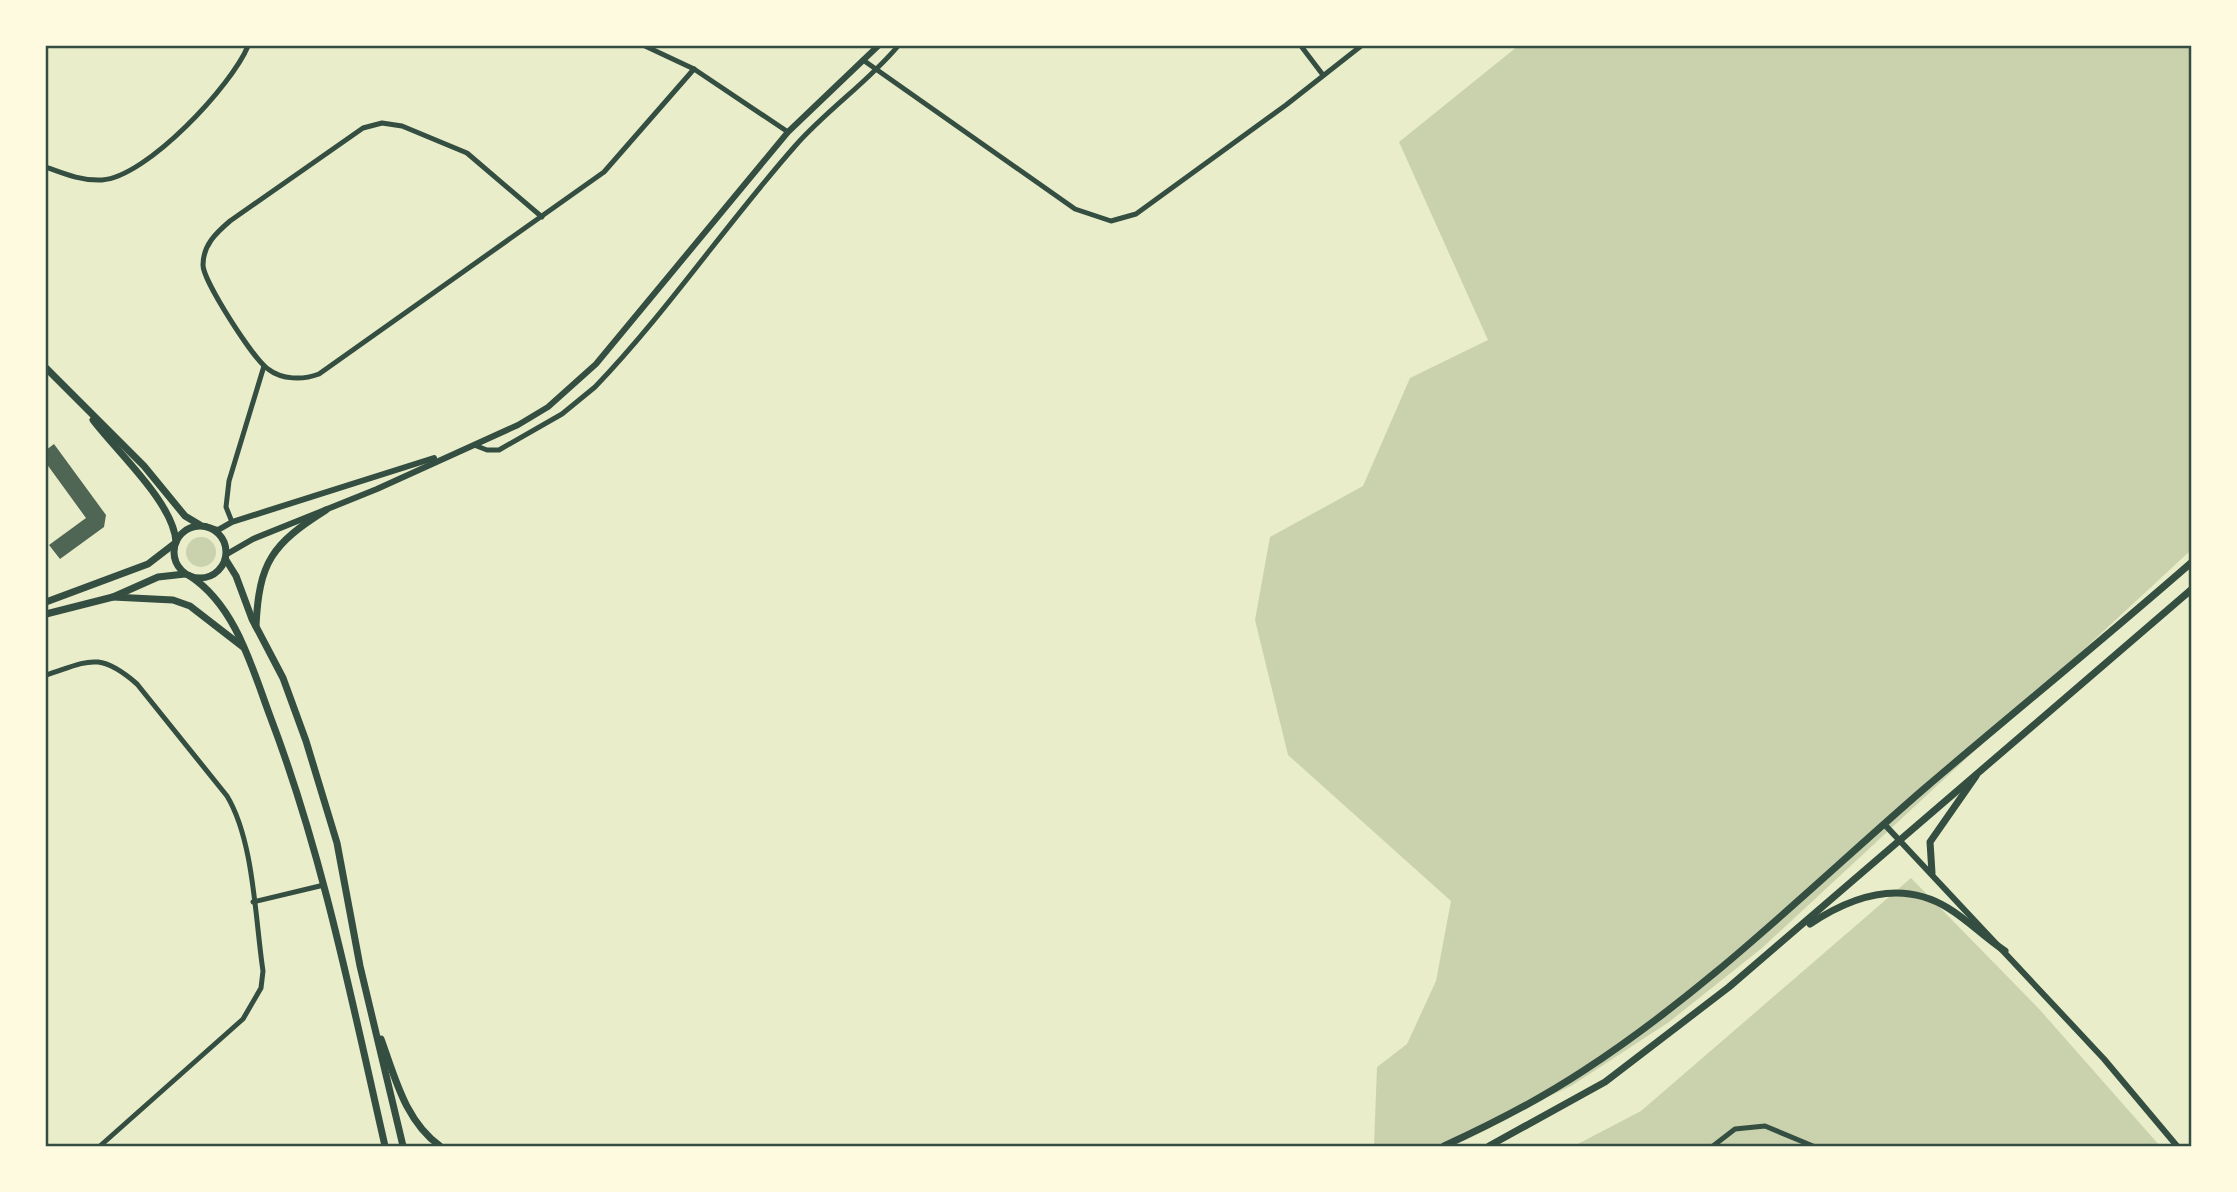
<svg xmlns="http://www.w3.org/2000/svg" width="2237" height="1192" viewBox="0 0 2237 1192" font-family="'Sofia Sans Condensed',sans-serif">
	<rect width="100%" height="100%" fill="#e9edc9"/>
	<!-- green -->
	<g fill="#cad2ad">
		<path d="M1518,46H2191V550L1762,948L1669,1022L1571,1086L1443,1146H1374L1377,1067L1407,1044L1436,981L1451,901L1288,755L1255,620L1270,537L1363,486L1410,378L1488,340L1399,142Z"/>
		<circle cx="201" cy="552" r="15"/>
		<path d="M1911,878L2040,1010L2160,1146H1574L1641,1111Z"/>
	</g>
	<!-- building -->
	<path fill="#4f6655" d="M54,444L106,515L104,527L60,559L49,545L86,518L46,463V450Z"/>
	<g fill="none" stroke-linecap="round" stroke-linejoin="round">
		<!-- minor -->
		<g stroke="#344e41" stroke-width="5">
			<path d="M645,46L694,69L788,132"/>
			<path d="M1301,46L1323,75"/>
			<path d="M863,60L1075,209L1111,221L1136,214L1286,105L1361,46"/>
			<path d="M46,167C65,174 82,181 102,180C147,177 232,85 248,46"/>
			<path d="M542,217L467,153L402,126L382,123L363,128L230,221C216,233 203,245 203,265C203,281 254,360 268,369C282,380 303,380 319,374L604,172L694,69"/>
			<path d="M474,445L487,450H499L562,414L595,387C667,312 726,224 796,145C828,109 868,82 898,46"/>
			<path d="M232,522L226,507L229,481L264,366"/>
			<path d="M46,675C89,661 99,651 137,684L227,796C254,841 255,918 263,971L261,988L243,1019L100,1146"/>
			<path d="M253,902L324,885"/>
			<path d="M1713,1146L1735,1129L1765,1126L1813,1146"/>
		</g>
		<!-- tertiary -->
		<g stroke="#344e41" stroke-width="6">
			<path d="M205,526L218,530L232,522L434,458"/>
			<path d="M227,554L253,539L377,489L518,425L548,407L596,364L788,132L878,46"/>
			<path d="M1886,826L2104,1059L2177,1146"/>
		</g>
		<!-- secondary -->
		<g stroke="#344e41" stroke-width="7">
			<path d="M46,368L144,466L185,516L200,525"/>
			<path d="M93,420C116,451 174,503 176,542"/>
			<circle cx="200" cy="552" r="26"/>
			<path d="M226,560L236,576L252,619L283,678L306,741L337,843L360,966L403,1146"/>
			<path d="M190,576C236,606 252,668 270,716C323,855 352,1002 385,1146"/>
			<path d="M113,597L173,600L190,606L243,647"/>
			<path d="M46,602L148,564L174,544"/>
			<path d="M46,614L113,597L158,577L185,574"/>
			<path d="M256,626C259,562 272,544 326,510"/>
			<path d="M1932,873L1930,842L1976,776"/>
			<path d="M1810,924C1852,896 1901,879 1948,908C1968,920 1985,938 2005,951"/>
			<path d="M381,1039C395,1077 405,1121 440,1146"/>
			<path d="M1444,1146C1492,1124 1539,1100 1583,1071C1708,990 1814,884 1925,788C2014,712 2104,639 2192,562"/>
			<path d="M1489,1146L1605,1082L1729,987L2192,589"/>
		</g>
	</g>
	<!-- border -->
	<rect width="2237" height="1192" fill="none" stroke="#fefae0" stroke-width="94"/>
	<rect x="47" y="47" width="2143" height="1098" fill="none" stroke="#344e41" stroke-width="2.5"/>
</svg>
